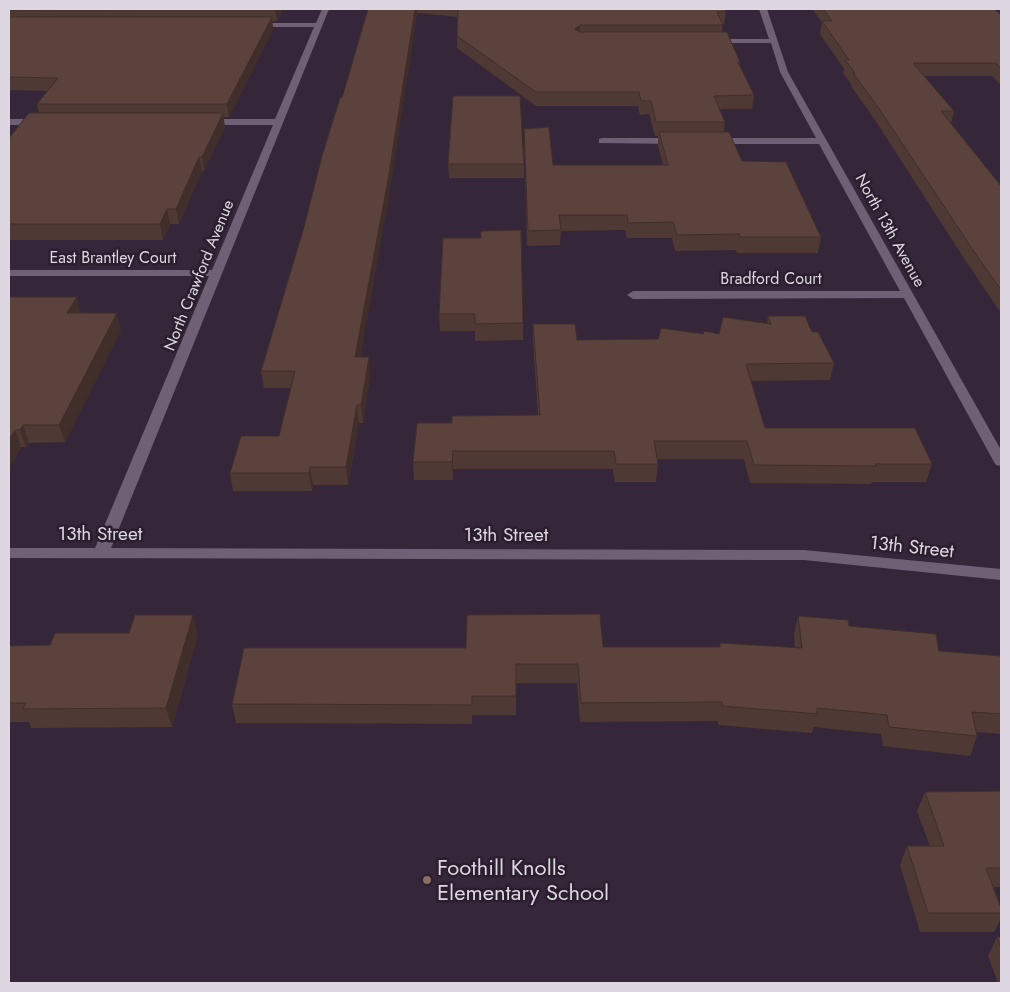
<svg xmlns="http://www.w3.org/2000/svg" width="1010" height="992" viewBox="0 0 1010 992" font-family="Jost,sans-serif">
	<rect width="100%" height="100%" fill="#352739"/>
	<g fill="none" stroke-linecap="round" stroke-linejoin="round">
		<!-- street -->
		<g fill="#706075" fill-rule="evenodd">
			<path d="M322,9H329L111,548L804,550L1001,569V580L804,560L9,558V548H95L209,276H9V270H212L273,125H205L200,122L205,119H275L314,27H253L249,25L253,23H316Z"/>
			<path d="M759,9H767L788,72L1001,450V466L996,465L994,462L904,298L633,299L627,295L633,291H900L819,144H713L708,141L713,138H816L780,72L771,43H711L707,41L711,39H769Z"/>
			<path d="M9,119H42L47,122L42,125H9Z"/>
			<path d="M602,138H678L683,141L678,144L599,143V139Z"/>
		</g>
	</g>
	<!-- wall -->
	<g fill="#4e3934">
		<path d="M9,9H283L277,21H272L273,29L229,117H223L225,127L204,171H202L179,224H170L163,240H9V138L39,113L37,104L47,91L9,90Z"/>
		<path d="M368,9H724L726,12L724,24H722V32L740,62V66L754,95L752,109H720L725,122L724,132L742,161L821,237L818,253H737L736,250L675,251L672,238H627L625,230L561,231L560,245L527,246L524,129L553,165H663L658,146V136H655L649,114L640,115L638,106H536L457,48V36L458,17L417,13L388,201L360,357L370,375L363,423H359L348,485H313L312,491H233L230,473L279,436L291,388H264L261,371L304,227Z"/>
		<path d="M812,9H994L1001,15V85L992,76H924L954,111L951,124L1001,186V313L967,263L877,123L851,86V84L843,73L844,69L820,34L822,22Z"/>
		<path d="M448,164H524V178H449Z"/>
		<path d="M443,238L523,323V340L475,341V331H440L439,314Z"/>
		<path d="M9,297L81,313L121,330L65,442L29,443L26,447H21L9,469Z"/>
		<path d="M768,316L812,332L834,363L830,380L751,381L765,428L932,464L926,482H872L871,484L750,483L744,459H657L658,464L656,482H615L613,469H453V480H414L413,462L452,423L538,415L533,341V324L577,340L658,339L703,334H719L767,324Z"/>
		<path d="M798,616L849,626L939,651L1001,656V734L976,732L977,736L970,756L883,746L881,734L814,727L812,733L718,725V721L580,722L577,683H516V715H472V724L236,723L232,704L466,648L720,647V643L795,648L794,635Z"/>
		<path d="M198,634L172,727L31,728L29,722H9V646L50,645Z"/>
		<path d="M1001,791V887H993L1001,908V918L994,932H920L900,865L907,846H930L917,811L925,792Z"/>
		<path d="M997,937H1001V983H998L988,956Z"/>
	</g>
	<!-- shaded-wall -->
	<g fill="#402e2a">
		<path d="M275,9H283L277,21Z"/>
		<path d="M415,9H417V13L388,201L357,375L355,357Z"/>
		<path d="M272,17L273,29L229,117L227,104Z"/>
		<path d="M580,25V37L575,29Z"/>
		<path d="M223,113L225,127L204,171L202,157Z"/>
		<path d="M199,157L202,171L179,224L176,209Z"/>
		<path d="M167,209L170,224L163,240L160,224Z"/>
		<path d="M77,297L81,313H67Z"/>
		<path d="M117,313L121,330L65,442L59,425Z"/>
		<path d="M369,357L370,375L363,423L361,405Z"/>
		<path d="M357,405L359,423L348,485L346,467Z"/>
		<path d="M23,425L29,443L26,447L20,430Z"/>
		<path d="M15,430L21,447L9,469V440Z"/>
		<path d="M453,451V480L452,462Z"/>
		<path d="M310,467L313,485L312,491L309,473Z"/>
		<path d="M193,615L198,634L172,727L166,708Z"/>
	</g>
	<!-- building -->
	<g fill="#5b423c" stroke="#402e2a">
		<path d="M9,9H275L9,10Z"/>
		<path d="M368,9H415L387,186L355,357H369L361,405H357L346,467H310L309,473H230L241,436H279L295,371H261L304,227L322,156L340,98H342Z"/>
		<path d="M458,9H724L726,12H717L723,25H580L575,29L580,32H727L740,62H738L754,95L714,96L725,122H656L651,101H641L639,92H536L457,36Z"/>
		<path d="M823,9H994L1001,15V69L996,63H913L954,111H941L1001,186V290L971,247L880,110L853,73H855L845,60H849L822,21H832Z"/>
		<path d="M9,17H272L227,104H37L58,78L9,77Z"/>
		<path d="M453,96H520L524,164H448Z"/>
		<path d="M29,113H223L202,157H199L176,209H167L160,224H9V138Z"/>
		<path d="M549,127L553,165H668L659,132H729L742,161L786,162L821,237H740L739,234L677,235L673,222L628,223L627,215H559L561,230L528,231L524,129Z"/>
		<path d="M521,230L523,323L475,324V314H439L443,238H481V231Z"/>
		<path d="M9,297H77L67,313H117L59,425H23L20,430H15L9,440Z"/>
		<path d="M768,316H805L812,332H818L834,363L746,364L765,428H915L932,464H875L876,466L754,465L747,441H654L658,464H616L614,451H453L452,462H413L417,423H452V416L540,415L533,324H575L577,340L658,339L661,328L703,334L704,331L719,334L723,317L771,324Z"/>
		<path d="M600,614L603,647H720V643L802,648L798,616L848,620L849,626L936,634L939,651L1001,656V714L972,712L977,736L889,727L887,715L817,708V714L722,706V702L581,703L578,664H516V696H472V705L232,704L244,648H466L467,615Z"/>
		<path d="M135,615H193L166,708L23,709L26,703H9V646L50,645L55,633H129Z"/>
		<path d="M1001,791V868H986L1001,908V913H928L907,846H944L925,792Z"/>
		<path d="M997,937H1001V948Z"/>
	</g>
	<!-- markers -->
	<circle fill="#8d6e63" stroke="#2b1e2f" stroke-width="2" cx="427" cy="880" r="5"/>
	<g text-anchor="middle" stroke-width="5" stroke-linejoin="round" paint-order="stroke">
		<!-- far-street labels -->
		<g font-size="16" fill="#ded6e1" stroke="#2b1e2f">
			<text transform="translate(891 230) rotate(61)" y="6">North 13th Avenue</text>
			<text x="113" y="263">East Brantley Court</text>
			<text transform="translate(198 275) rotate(-68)" y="6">North Crawford Avenue</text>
			<text x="771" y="284">Bradford Court</text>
		</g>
		<!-- street labels -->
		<g font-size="19" fill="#ded6e1" stroke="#2b1e2f">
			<text x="100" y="540">13th Street</text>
			<text x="506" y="541">13th Street</text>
			<text transform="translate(912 546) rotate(6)" y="7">13th Street</text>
		</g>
		<!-- near-poi labels -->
		<g font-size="22" fill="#ded6e1" stroke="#2b1e2f" text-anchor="start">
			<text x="437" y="875">Foothill Knolls<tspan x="437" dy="25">Elementary School</tspan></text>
		</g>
	</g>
	<!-- border -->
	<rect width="1010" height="992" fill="none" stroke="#ded6e1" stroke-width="20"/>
</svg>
